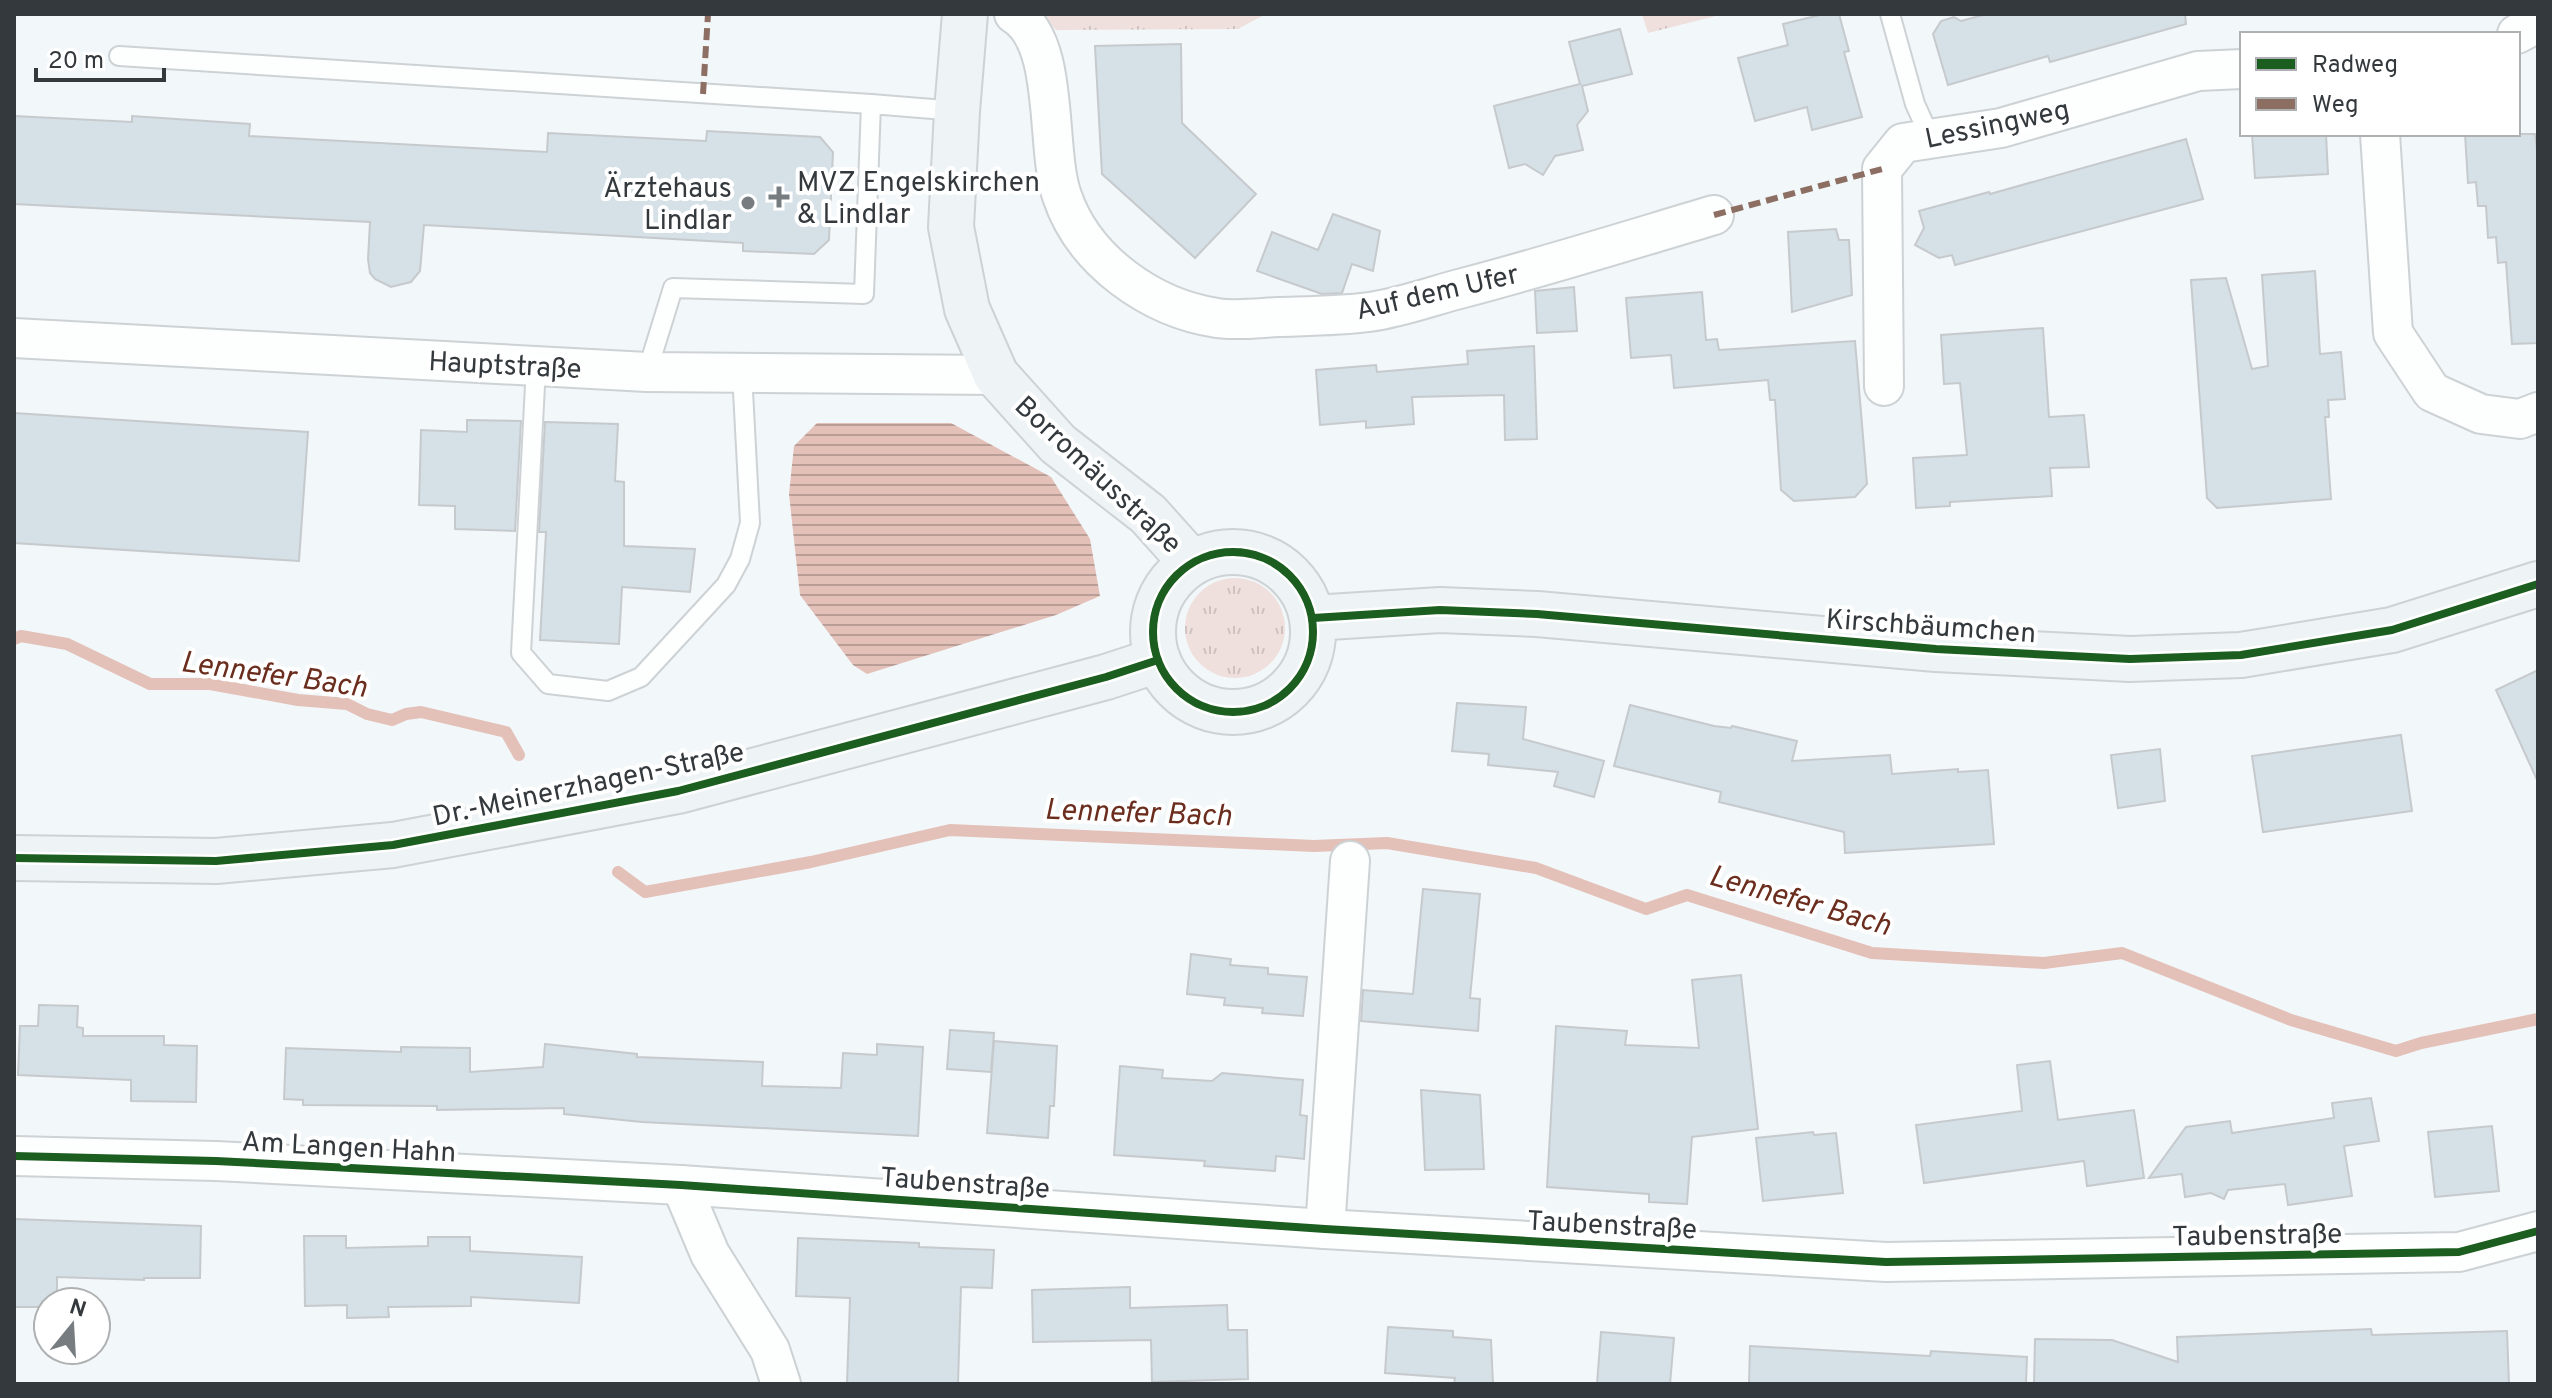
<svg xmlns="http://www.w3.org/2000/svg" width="2552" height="1398" viewBox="0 0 2552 1398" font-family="Overpass,sans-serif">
	<defs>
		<pattern id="grass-tufts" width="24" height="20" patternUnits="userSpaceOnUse" patternTransform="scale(2)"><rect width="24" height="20" fill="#f0e0dd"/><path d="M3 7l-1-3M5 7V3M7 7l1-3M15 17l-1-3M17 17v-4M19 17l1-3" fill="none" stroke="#cec1bf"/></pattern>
		<pattern id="water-rules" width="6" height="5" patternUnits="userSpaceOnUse" patternTransform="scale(2)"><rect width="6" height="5" fill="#e3c0b8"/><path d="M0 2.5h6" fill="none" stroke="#b99d97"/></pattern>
	</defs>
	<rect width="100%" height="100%" fill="#f2f7fa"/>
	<!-- grass -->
	<g fill="url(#grass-tufts)">
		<path d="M1041,14H1266L1238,29L1056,30Z"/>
		<path d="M1642,14H1724L1648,33Z"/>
		<circle cx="1235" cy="628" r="50"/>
	</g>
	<!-- water -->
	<path fill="url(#water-rules)" d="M817,423H951L1051,477L1090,539L1100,596L1056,615L867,674L853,665L800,595L789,494L794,446Z"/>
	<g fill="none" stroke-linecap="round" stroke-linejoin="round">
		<!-- stream -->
		<g stroke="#e3c0b8" stroke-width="12">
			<path d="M14,639L21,636L67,644L150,684H210L298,700L347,704L367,714L392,720L406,714L421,712L506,732L519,755"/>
			<path d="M618,872L645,892L811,862L950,830L1314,846L1387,843L1536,868L1646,909L1687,895L1872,953L2044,963L2122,953L2291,1020L2396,1051L2421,1043L2538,1019"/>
		</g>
	</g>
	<!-- building -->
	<g fill="#d5e0e7" stroke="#c6cacd" stroke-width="2">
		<path d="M1824,14H1839L1849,51L1844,52L1862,117L1812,130L1807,107L1755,121L1738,58L1788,45L1783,24Z"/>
		<path d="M1987,14H2185L2186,24L2050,62L2048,56L1948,85L1933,34L1941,21L1954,17L1961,21Z"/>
		<path d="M1620,29L1632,74L1582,86L1588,111L1577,125L1583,150L1555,156L1543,175L1525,164L1509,168L1494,106L1580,84L1569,42Z"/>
		<path d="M1181,44L1182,123L1256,194L1195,258L1102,174L1095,46Z"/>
		<path d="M14,116L132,122V116L250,124L249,136L547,152L548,133L706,141L707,131L820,137L833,152L829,240L814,254L743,251V243L424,225L420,271L411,282L391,287L375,279L370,273L368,259L370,222L14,204Z"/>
		<path d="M2252,134H2326L2328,174L2255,178Z"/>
		<path d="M2465,134H2535L2538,157V343L2512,344L2506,262L2498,263L2496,237L2488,238L2486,206H2478L2476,182L2468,183Z"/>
		<path d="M2186,139L2203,199L1955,265L1952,255L1939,258L1915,245L1924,228L1919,211L1989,192L1990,194Z"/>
		<path d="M1333,214L1380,231L1373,271L1352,264L1342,293L1322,294L1257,271L1272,232L1318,250Z"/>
		<path d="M1836,229L1839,240H1849L1852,295L1792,312L1788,232Z"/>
		<path d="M2315,271L2320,354L2341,352L2345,399L2328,400L2329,417H2325L2331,499L2217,508L2207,498L2191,280L2226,278L2252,369L2268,366L2262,275Z"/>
		<path d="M1574,287L1577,331L1537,333L1535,291Z"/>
		<path d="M1702,292L1706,340L1717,339L1719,350L1855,341L1867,484L1855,497L1794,501L1781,490L1775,400H1770L1768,380L1674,388L1671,355L1631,358L1626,298Z"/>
		<path d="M2043,328L2049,417L2084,415L2089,467L2050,468L2052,496L1950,502V506L1916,508L1913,458L1967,455L1960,383L1944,384L1941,335Z"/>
		<path d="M1534,346L1537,439L1505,440L1504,395L1412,397L1414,424L1366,428V421L1320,425L1316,370L1376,365L1377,372L1468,364L1467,351Z"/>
		<path d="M14,413L308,432L299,561L14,543Z"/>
		<path d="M467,420L521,421L515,531L455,529V506L419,505L421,430L467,432Z"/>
		<path d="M545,422L618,424L615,481L624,482V546L695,549L690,592L622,587L619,644L540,640L546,532H539Z"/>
		<path d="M2538,670V782L2496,690Z"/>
		<path d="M1457,703L1526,707L1523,739L1604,761L1594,797L1554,786L1558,772L1488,765L1489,754L1452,751Z"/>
		<path d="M1630,705L1714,726L1731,728L1732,726L1797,741L1792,761L1890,755L1892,774L1958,769V772L1988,770L1994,844L1845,853L1844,832L1719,802L1721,792L1614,766Z"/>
		<path d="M2401,735L2412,811L2263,832L2252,756Z"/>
		<path d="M2160,749L2165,801L2118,808L2111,755Z"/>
		<path d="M1423,889L1480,894L1470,998L1480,999L1478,1031L1361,1021L1363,990L1413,994Z"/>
		<path d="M1191,954L1231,959L1230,965L1268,968V974L1307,977L1303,1016L1262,1013L1263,1008L1224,1005L1225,998L1187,994Z"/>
		<path d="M1741,975L1758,1129L1692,1137L1687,1204L1649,1202V1194L1547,1187L1556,1026L1627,1031L1625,1045L1699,1048L1692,980Z"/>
		<path d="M39,1005L78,1006L77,1027L83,1028V1036H164V1045L197,1046L196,1102L131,1101V1080L18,1075L20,1026H38Z"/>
		<path d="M950,1030L994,1033L991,1072L947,1069Z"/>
		<path d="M994,1041L1057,1046L1054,1106H1050L1048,1138L987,1133Z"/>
		<path d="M545,1044L637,1054V1057L763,1062L762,1086L841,1088L843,1053L877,1055V1044L923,1047L918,1136L642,1122L564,1114V1108L437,1110V1106L303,1105V1100L284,1099L286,1048L401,1052V1047L470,1048V1072L543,1067Z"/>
		<path d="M2050,1061L2058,1120L2134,1110L2144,1178L2087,1186L2084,1161L1924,1183L1916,1125L2022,1111L2017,1065Z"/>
		<path d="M1120,1066L1163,1070L1162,1078L1212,1081L1222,1073L1303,1080L1300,1115L1307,1116L1304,1159L1276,1156L1275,1171L1204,1166L1205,1161L1114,1155Z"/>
		<path d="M1421,1090L1480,1095L1484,1169L1425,1170Z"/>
		<path d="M2371,1098L2379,1141L2344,1146L2352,1196L2288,1205L2285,1184L2228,1190L2224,1199L2211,1193L2185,1197L2182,1174L2149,1178L2186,1127L2230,1121L2232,1133L2334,1118L2332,1103Z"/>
		<path d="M2492,1126L2499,1191L2435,1197L2428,1132Z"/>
		<path d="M1813,1132L1814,1135L1836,1133L1843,1193L1763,1201L1756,1138Z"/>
		<path d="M14,1219L201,1226L200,1278H144V1280L57,1277V1302H48V1307H14Z"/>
		<path d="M304,1236H346V1248L428,1246V1237H470V1251L582,1257L579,1303L471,1297V1306L388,1307L389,1317L347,1318V1305L305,1306Z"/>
		<path d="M798,1238L919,1243V1247L994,1250L992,1288L961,1287L958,1384H847L850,1298L796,1296Z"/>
		<path d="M1130,1287V1308L1227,1305L1228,1330H1247L1248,1379L1152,1382L1151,1340L1033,1342L1032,1290Z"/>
		<path d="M1388,1327L1453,1331V1337L1491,1340L1493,1384H1454L1455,1378L1385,1373Z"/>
		<path d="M2371,1329L2372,1335L2507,1331L2509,1384H2034L2035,1339L2112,1340L2178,1362L2177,1337Z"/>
		<path d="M1601,1332L1674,1338L1670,1384H1597Z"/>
		<path d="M1750,1346L1930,1356L1931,1351L2027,1357L2026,1384H1749Z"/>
	</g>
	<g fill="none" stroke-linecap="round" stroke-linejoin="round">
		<!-- lane casing -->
		<g stroke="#cdd2d5" stroke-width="22">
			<g id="lane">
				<path d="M1890,14L1915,104L1931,139"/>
				<path d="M119,56L871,104"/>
				<path d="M536,366L521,653L548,684L608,691L641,677L726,585L740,559L750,523L742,372"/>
				<path d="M647,372L673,288L864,294L871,104L957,111"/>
			</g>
		</g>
		<!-- street casing -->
		<g stroke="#cdd2d5" stroke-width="42">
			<g id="street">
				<path d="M1014,14C1061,42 1045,148 1062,196C1084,261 1151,308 1217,318C1236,321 1258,318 1278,317C1308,316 1339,316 1369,312C1400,308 1432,296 1463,288C1547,266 1630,240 1714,215"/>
				<path d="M2517,34L2538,23"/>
				<path d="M2380,134L2393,333L2432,392L2481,414L2520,419L2538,412"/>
				<path d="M14,338L647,372L996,375"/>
				<path d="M1884,386L1882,169L1903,143L2001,128L2198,71L2242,69"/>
				<path d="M14,1156L216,1161L681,1185L1325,1229L1886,1262L2459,1252L2538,1231"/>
				<path d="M681,1185L710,1254L770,1350L781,1384"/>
				<path d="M1325,1229L1350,861"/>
			</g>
		</g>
		<!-- secondary casing -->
		<g stroke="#cdd2d5" stroke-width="48">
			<g id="secondary">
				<path d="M965,14L957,111L951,227L967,309L996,375L1058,444L1148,514L1192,563"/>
				<circle cx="1233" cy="632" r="80"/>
				<path d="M1313,618L1440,610L1537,614L1936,649L2130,659L2241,655L2392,630L2538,584"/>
				<path d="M14,858L216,861L393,845L678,791L1106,677L1158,660"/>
			</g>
		</g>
		<!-- lane -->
		<use href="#lane" stroke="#fdfefe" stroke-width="18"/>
		<!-- street -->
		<use href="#street" stroke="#fdfefe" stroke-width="38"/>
		<!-- secondary -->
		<use href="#secondary" stroke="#eef3f5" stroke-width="44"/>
		<!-- quiet -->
		<g stroke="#8d6e63" stroke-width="6" stroke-dasharray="12 6" stroke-linecap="butt">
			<path d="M703,94L708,14"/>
			<path d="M1714,215L1882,169"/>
		</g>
		<!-- cycleway casing -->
		<g stroke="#fff" stroke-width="13">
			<g id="cycleway">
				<circle cx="1233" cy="632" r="80"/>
				<path d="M1313,618L1440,610L1537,614L1936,649L2130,659L2241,655L2392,630L2538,584"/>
				<path d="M14,858L216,861L393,845L678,791L1106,677L1158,660"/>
				<path d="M14,1156L216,1161L681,1185L1325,1229L1886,1262L2459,1252L2538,1231"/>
			</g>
		</g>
		<!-- cycleway -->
		<use href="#cycleway" stroke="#1b5e20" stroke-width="8"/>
	</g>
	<!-- markers -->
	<g fill="#767c7f" stroke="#fff" stroke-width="3">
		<path d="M775 185h8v8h8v8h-8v8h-8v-8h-8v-8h8z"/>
		<circle cx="748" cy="203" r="8"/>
	</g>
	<g text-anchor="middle" stroke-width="8" stroke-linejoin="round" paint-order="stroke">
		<!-- street labels -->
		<g font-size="28" fill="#34393d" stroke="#fff">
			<text transform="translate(1997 123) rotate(-12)" y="10">Lessingweg</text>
			<text transform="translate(1437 291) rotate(-13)" y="10">Auf dem Ufer</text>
			<text transform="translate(505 364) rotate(3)" y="10">Hauptstraße</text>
			<text transform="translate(1099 474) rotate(43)" y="10">Borromäusstraße</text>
			<text transform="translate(1931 625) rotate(4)" y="10">Kirschbäumchen</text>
			<text transform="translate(588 783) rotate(-12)" y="10">Dr.-Meinerzhagen-Straße</text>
			<text transform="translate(349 1146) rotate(3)" y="10">Am Langen Hahn</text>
			<text transform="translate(965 1182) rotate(4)" y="10">Taubenstraße</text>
			<text transform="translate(1612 1224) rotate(3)" y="10">Taubenstraße</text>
			<text transform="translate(2257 1234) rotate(-1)" y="10">Taubenstraße</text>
		</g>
		<!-- poi labels -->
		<g font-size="28" fill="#34393d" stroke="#fff" text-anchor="start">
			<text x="797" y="191">MVZ Engelskirchen<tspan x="797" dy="32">&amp; Lindlar</tspan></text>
			<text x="732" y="197" text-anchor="end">Ärztehaus<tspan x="732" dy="32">Lindlar</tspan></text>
		</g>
		<!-- water labels -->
		<g font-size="30" font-style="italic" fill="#6b2d1d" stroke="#fff">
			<text transform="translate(274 674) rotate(8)" y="10">Lennefer Bach</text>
			<text transform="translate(1138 812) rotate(2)" y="10">Lennefer Bach</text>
			<text transform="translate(1800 900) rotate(16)" y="10">Lennefer Bach</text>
		</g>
	</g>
	<!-- border -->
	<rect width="2552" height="1398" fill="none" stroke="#34393d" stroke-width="32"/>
	<!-- legend -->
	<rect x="2240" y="32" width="280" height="104" fill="#ffffff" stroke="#aeb0b1" stroke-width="2"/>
	<rect x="2256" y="58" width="40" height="12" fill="#1b5e20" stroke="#aeb0b1" stroke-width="2"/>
	<text x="2312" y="72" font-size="24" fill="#34393d">Radweg</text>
	<rect x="2256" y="98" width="40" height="12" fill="#8d6e63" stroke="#aeb0b1" stroke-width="2"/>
	<text x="2312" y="112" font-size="24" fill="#34393d">Weg</text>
	<!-- north arrow -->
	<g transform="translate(72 1326) rotate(18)"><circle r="38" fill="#ffffff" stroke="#aeb0b1" stroke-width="2"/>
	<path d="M0-6L14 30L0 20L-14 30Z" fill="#767c7f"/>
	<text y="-12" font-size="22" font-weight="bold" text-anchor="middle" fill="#34393d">N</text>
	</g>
	<!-- scale -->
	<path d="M36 68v12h128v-12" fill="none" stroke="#34393d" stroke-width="4"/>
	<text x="48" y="68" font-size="24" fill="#34393d" stroke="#ffffff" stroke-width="6" paint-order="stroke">20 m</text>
</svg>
